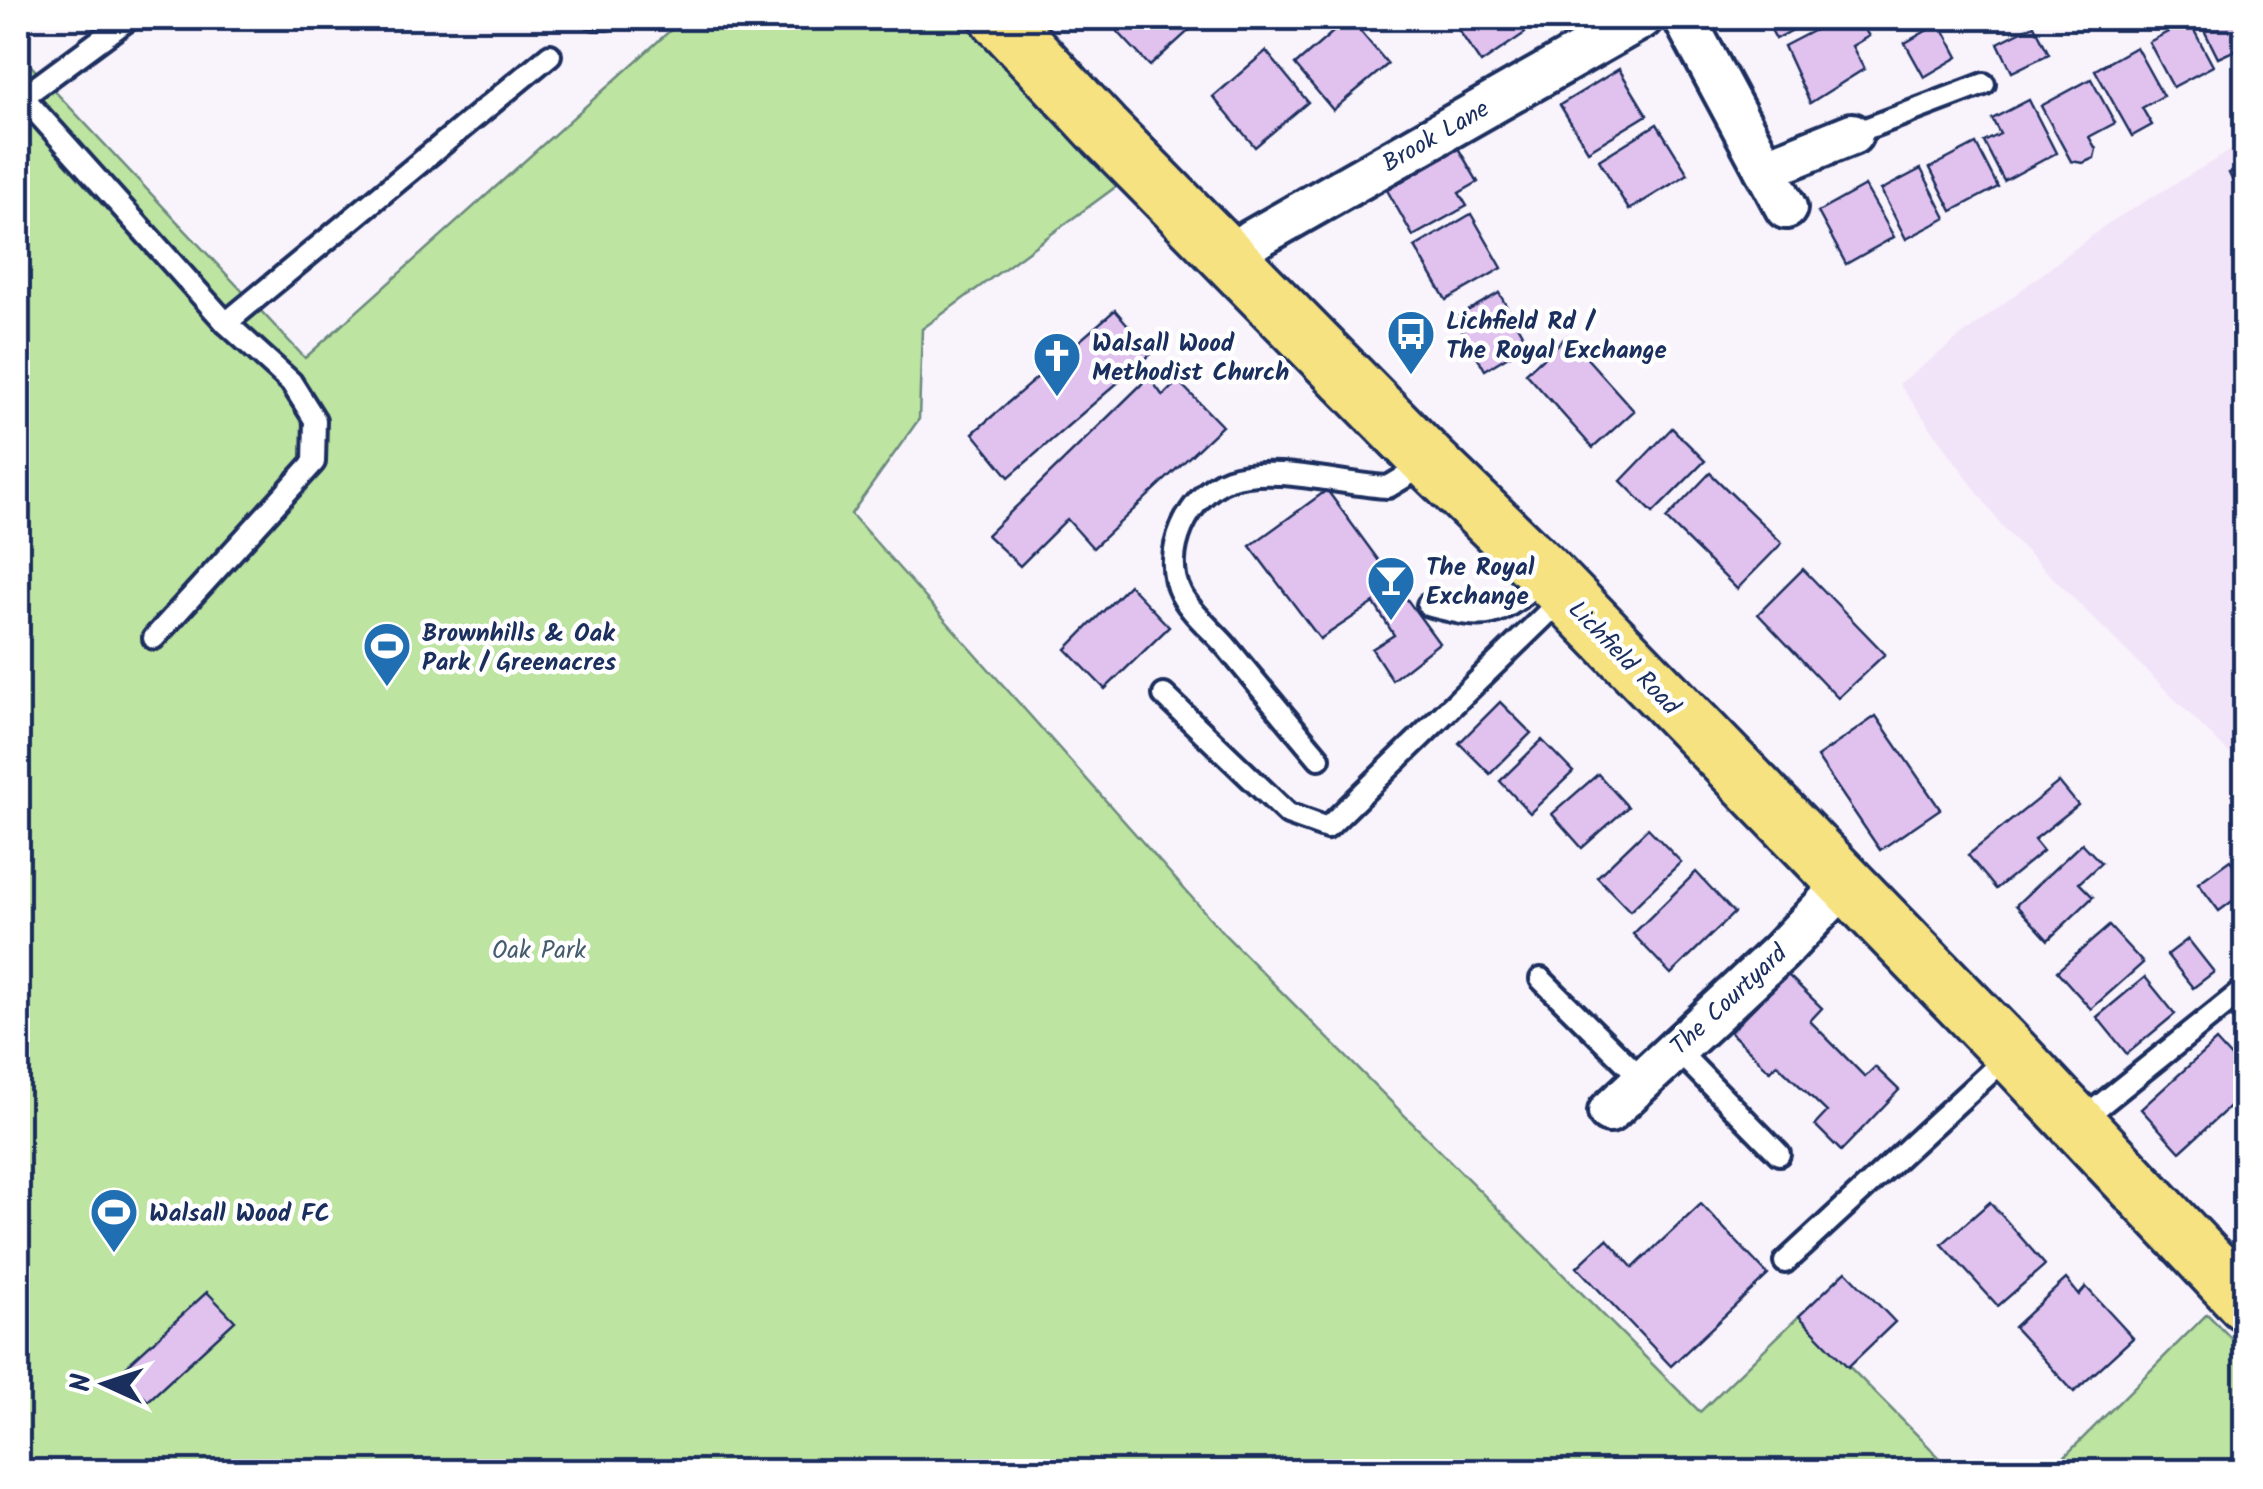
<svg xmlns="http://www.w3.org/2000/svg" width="2263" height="1489" viewBox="0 0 2263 1489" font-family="Kalam,sans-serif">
	<rect width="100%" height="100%" fill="#f9f3fc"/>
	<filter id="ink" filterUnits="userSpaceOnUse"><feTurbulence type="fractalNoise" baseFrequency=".01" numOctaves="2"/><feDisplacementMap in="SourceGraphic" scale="20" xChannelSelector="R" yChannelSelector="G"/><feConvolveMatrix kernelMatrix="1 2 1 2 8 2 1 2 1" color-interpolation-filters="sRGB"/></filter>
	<g filter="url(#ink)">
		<!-- built -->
		<path fill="#f2e4f8" d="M2245,142V769L2004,529L1899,384L2107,224Z"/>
		<!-- green -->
		<g fill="#bde4a0" stroke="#6c8a7f" stroke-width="2.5">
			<path d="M684,18H959L1125,180L922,329L919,419L851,514L1226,936L1700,1412L1799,1316L1953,1471H18V52L305,358Z"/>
			<path d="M2207,1314L2245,1352V1471H2050Z"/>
		</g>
		<!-- building -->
		<g fill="#e1c2ef" stroke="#1b2f5e" stroke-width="2.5">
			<path d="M1105,18H1186L1194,26L1150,66Z"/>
			<path d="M1349,18L1388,64L1333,110L1295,65Z"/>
			<path d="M1462,18H1515L1525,33L1481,63L1454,23Z"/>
			<path d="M1765,18H1815L1776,39Z"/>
			<path d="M1838,18H1857L1869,36L1852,46L1864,69L1810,103L1784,46Z"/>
			<path d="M2198,18H2246V49L2244,46L2218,58Z"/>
			<path d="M2189,21L2213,66L2173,87L2149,42Z"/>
			<path d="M1940,23L1958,57L1924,77L1905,43Z"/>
			<path d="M2034,25L2049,54L2012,72L1998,43Z"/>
			<path d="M2136,47L2163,96L2142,108L2152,125L2132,136L2095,70Z"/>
			<path d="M1266,51L1308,102L1255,147L1213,97Z"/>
			<path d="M1619,69L1647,115L1588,151L1560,105Z"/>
			<path d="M2091,79L2115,123L2089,137L2096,149L2094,158L2083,163L2071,161L2041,106Z"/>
			<path d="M2029,100L2056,153L2004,181L1984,142L2000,134L1992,119Z"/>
			<path d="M1657,124L1688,174L1629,210L1599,160Z"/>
			<path d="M1976,144L1998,187L1952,211L1930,168Z"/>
			<path d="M1458,148L1478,182L1459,193L1467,206L1413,236L1387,190Z"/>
			<path d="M2246,165V209L2229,173Z"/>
			<path d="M1921,169L1946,218L1906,239L1881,190Z"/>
			<path d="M1865,186L1894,237L1846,264L1818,212Z"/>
			<path d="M1471,214L1502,268L1446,300L1415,247Z"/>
			<path d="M1499,293L1528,344L1485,370L1455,318Z"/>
			<path d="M1115,310L1152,353L1009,477L973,433Z"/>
			<path d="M1567,336L1634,411L1593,448L1526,373Z"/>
			<path d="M1149,377L1163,396L1178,381L1222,426L1093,548L1067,519L1020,566L987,535Z"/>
			<path d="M1672,428L1705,461L1653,513L1621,481Z"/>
			<path d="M1710,473L1782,543L1737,589L1666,519Z"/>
			<path d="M1327,490L1439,643L1392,680L1372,649L1394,635L1374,603L1320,639L1250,546Z"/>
			<path d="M1803,569L1885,654L1838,698L1758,614Z"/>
			<path d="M1129,585L1169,627L1105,689L1066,649Z"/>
			<path d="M1500,702L1531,733L1490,774L1459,743Z"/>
			<path d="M1876,716L1940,809L1880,850L1817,757Z"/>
			<path d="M1542,740L1573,772L1530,813L1500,781Z"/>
			<path d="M1598,774L1628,807L1582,848L1552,814Z"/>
			<path d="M2059,782L2078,805L2034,840L2043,851L1996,889L1968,855Z"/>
			<path d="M1648,828L1681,862L1630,911L1597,877Z"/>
			<path d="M2082,843L2101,863L2079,883L2093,897L2048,940L2016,905Z"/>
			<path d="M2230,860L2246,881V891L2219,911L2198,883Z"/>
			<path d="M1696,872L1734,913L1671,974L1633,934Z"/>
			<path d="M2109,926L2143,963L2091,1009L2057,971Z"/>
			<path d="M2188,939L2214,972L2193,988L2167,955Z"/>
			<path d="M1787,974L1822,1008L1810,1021L1865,1077L1875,1067L1899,1090L1841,1151L1815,1125L1827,1112L1777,1064L1770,1071L1730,1032Z"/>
			<path d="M2145,977L2175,1014L2127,1054L2097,1017Z"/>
			<path d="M2216,1041L2246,1074V1092L2180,1152L2141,1109Z"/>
			<path d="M1990,1202L2045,1265L1998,1306L1942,1244Z"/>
			<path d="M1701,1204L1768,1275L1671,1366L1577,1267L1607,1239L1633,1268Z"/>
			<path d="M1846,1271L1895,1322L1848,1367L1799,1316Z"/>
			<path d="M2066,1279L2079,1295L2086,1287L2133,1338L2074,1392L2014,1327Z"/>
			<path d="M207,1292L235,1321L148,1401L120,1372Z"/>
		</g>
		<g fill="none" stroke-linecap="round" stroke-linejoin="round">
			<!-- service casing -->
			<g stroke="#1b2f5e" stroke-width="28">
				<g id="service">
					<path d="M130,18L23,97L226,323L291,382L315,420L314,462L154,638"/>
					<path d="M595,18H606"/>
					<path d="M1852,134L1984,84"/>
					<path d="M226,323L550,55"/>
					<path d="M1428,605C1492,622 1496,619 1545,576"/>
					<path d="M1164,695L1288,814L1327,828L1564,597"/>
					<path d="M1319,758C1288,721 1257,684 1226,646C1212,630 1191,613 1181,594C1160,555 1188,494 1229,479C1272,464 1344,485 1388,487L1428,463"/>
					<path d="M1541,979L1643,1080"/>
					<path d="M1676,1049L1779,1154"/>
					<path d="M2078,1123L2246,988"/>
					<path d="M1785,1262L2009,1055"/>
				</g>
			</g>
			<!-- minor casing -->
			<g stroke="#1b2f5e" stroke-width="48">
				<g id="minor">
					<path d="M1684,18L1786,208"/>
					<path d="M1765,169L1852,134"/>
					<path d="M1228,254L1642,18"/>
					<path d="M1609,1112L1780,952L1845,884"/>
				</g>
			</g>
			<!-- trunk casing -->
			<g stroke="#1b2f5e" stroke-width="62">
				<path id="trunk" d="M999,18L1105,132L1430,462L1547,575L2011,1053L2246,1303"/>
			</g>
			<!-- service -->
			<use href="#service" stroke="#fff" stroke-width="20"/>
			<!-- minor -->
			<use href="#minor" stroke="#fff" stroke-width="40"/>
			<!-- trunk -->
			<use href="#trunk" stroke="#f6e281" stroke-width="55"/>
		</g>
	</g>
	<!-- icons -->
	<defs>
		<g id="bus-pin" transform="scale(2.5)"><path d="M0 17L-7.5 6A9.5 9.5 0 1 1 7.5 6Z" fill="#1f6fb2" stroke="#fff"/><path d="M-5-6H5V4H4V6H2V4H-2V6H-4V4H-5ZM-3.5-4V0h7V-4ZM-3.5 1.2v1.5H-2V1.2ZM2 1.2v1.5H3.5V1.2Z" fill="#fff"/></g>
		<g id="church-pin" transform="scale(2.5)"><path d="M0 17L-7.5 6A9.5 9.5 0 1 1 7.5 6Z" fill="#1f6fb2" stroke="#fff"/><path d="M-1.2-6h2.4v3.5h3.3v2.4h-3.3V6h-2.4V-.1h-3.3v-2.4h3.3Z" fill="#fff"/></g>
		<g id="bar-pin" transform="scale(2.5)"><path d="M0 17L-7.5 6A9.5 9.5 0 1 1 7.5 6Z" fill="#1f6fb2" stroke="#fff"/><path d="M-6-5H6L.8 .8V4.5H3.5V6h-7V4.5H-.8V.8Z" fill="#fff"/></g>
		<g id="stadium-pin" transform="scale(2.5)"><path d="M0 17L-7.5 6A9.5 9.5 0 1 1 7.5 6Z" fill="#1f6fb2" stroke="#fff"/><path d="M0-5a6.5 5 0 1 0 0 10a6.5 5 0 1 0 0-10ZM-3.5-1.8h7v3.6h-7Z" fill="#fff"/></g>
	</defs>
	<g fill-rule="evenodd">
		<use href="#bus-pin" x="1411" y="334"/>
		<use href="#church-pin" x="1057" y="356"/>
		<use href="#bar-pin" x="1391" y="580"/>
		<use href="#stadium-pin" x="387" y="646"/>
		<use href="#stadium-pin" x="114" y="1212"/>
	</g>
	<g text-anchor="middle" stroke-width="9" stroke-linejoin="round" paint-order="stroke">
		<!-- street labels -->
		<g font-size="25" fill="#1b2f5e" stroke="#fff">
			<text transform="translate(1435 135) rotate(-30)" y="9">Brook Lane</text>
			<text transform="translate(1625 657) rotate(46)" y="9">Lichfield Road</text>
			<text transform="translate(1728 999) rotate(-43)" y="9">The Courtyard</text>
		</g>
		<!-- poi labels -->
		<g font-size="25" font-weight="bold" fill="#1b2f5e" stroke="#fff" text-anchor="start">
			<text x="1446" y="329">Lichfield Rd /<tspan x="1446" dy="29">The Royal Exchange</tspan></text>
			<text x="1092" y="351">Walsall Wood<tspan x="1092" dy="29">Methodist Church</tspan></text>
			<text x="1426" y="575">The Royal<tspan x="1426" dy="29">Exchange</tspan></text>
			<text x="422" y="641">Brownhills &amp; Oak<tspan x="422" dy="29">Park / Greenacres</tspan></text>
			<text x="149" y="1221">Walsall Wood FC</text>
		</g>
		<!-- park labels -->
		<g font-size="25" fill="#445c6e" stroke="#fff">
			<text x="539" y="958">Oak Park</text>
		</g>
	</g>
	<!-- margin -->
	<rect width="2263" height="1489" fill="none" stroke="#fff" stroke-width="60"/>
	<rect x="30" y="30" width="2203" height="1429" fill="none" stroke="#1b2f5e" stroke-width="4" filter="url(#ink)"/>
	<!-- north arrow -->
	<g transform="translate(105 1384) rotate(273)" stroke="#ffffff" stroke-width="8" paint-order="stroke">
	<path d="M0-8L18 38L0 25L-18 38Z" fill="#1b2f5e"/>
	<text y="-15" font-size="28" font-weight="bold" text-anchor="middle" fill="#1b2f5e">N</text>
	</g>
</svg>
